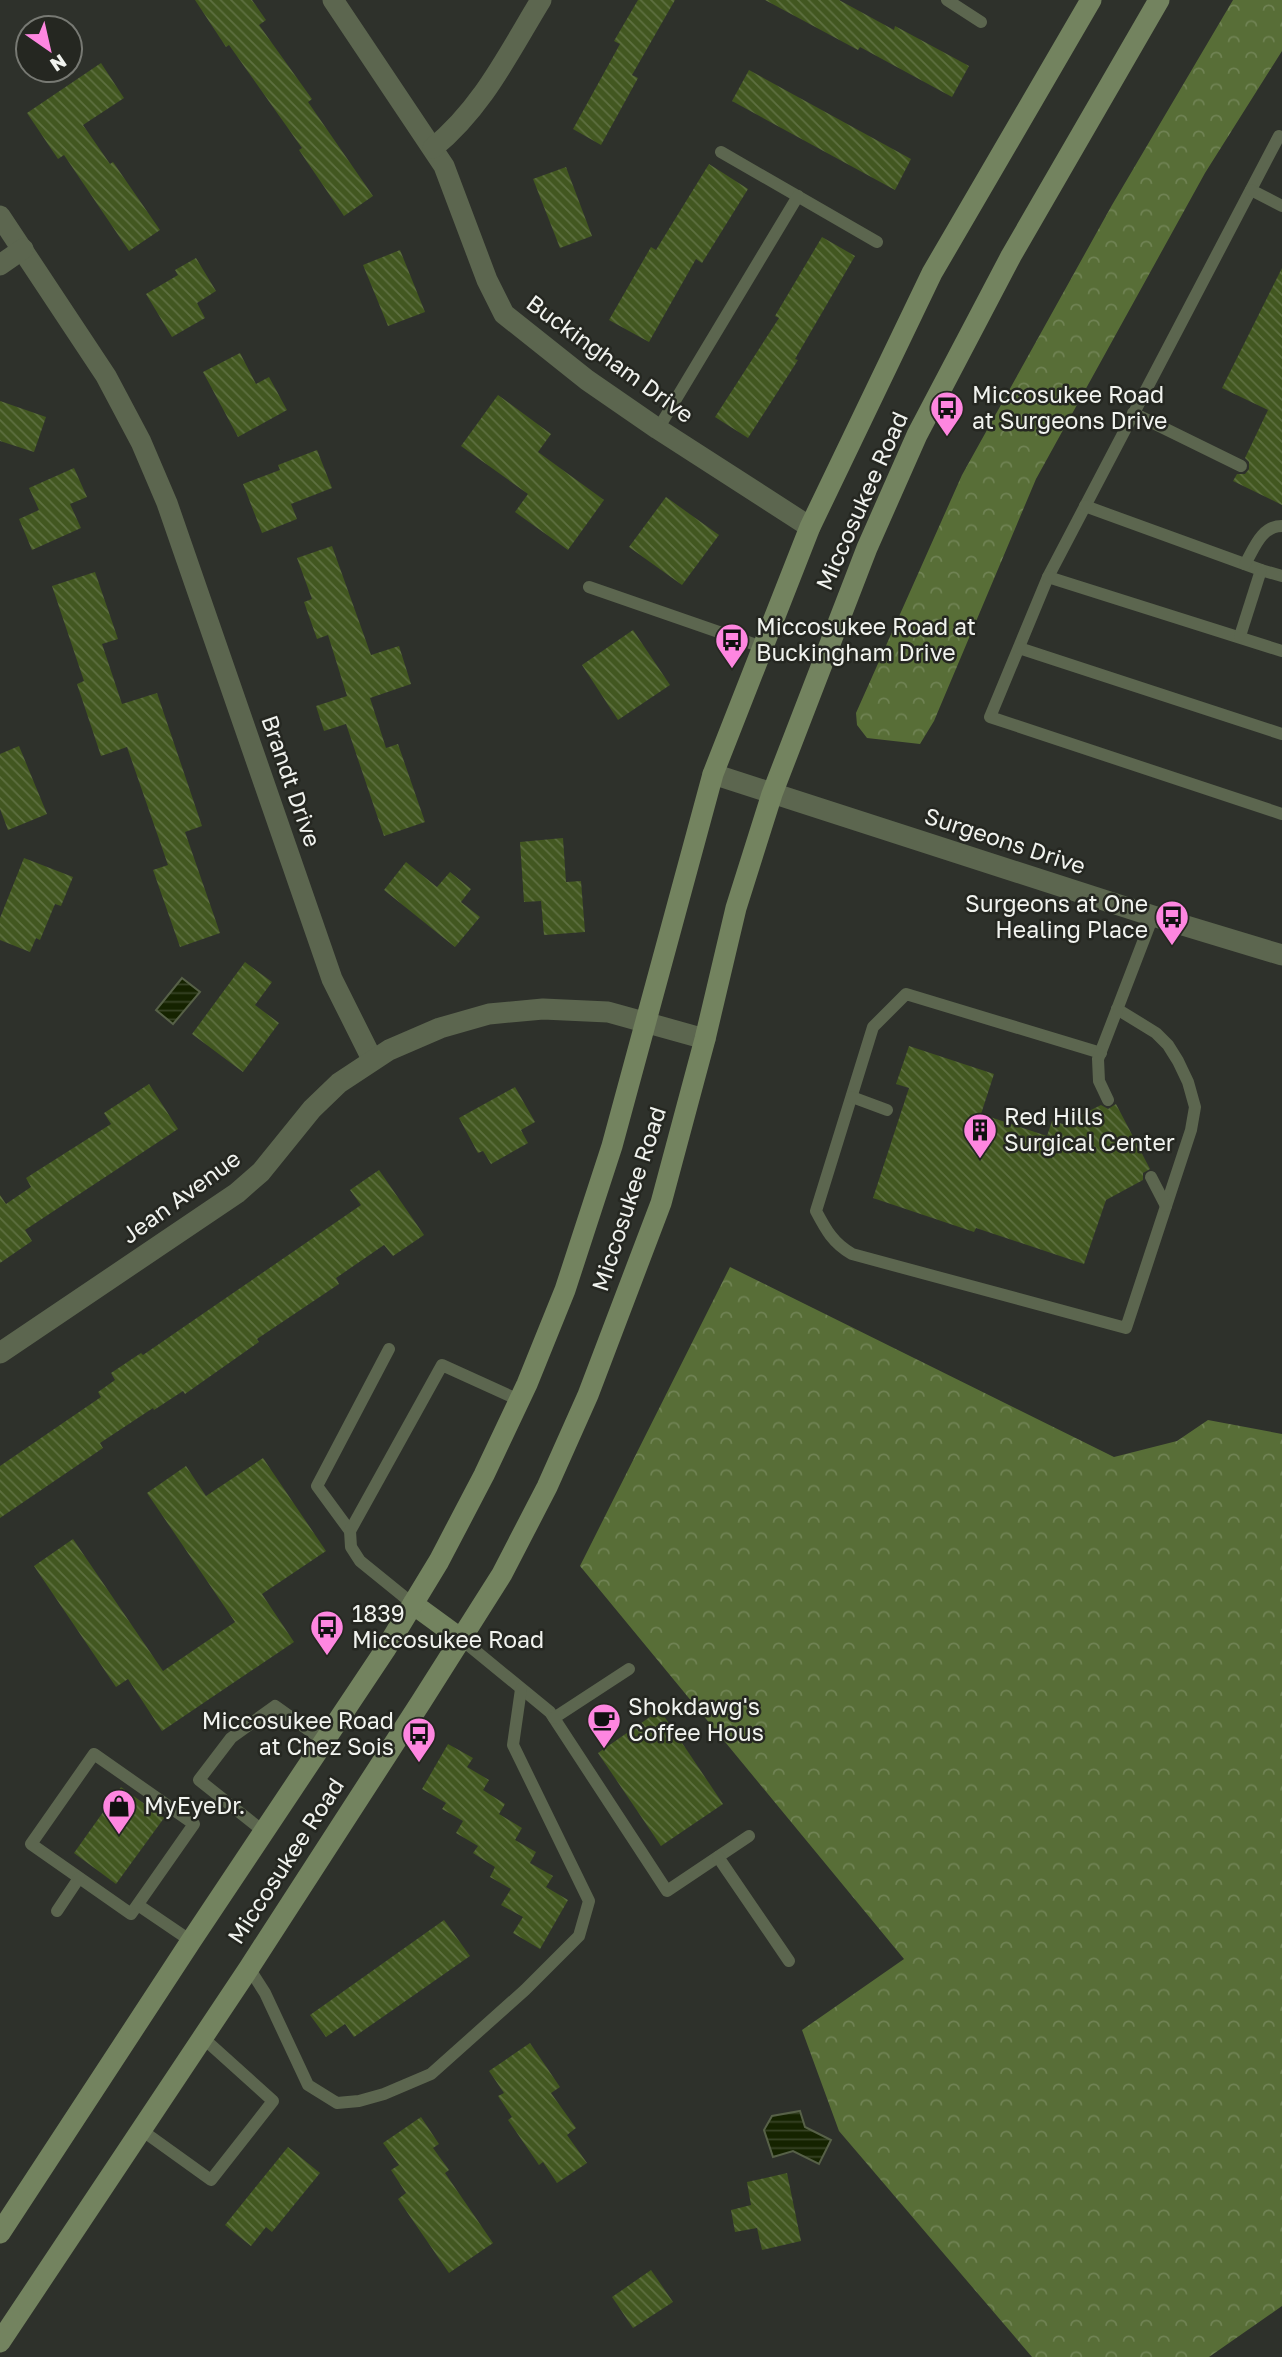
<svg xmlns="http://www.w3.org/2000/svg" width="1282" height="2357" viewBox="0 0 1282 2357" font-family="'Golos Text',sans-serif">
	<defs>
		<pattern id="forest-crowns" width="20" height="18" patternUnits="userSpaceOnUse" patternTransform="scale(1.75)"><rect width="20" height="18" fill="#586e37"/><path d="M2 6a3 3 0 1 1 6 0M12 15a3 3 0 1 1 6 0" fill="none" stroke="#708354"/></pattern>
		<pattern id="water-rules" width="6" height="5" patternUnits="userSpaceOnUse" patternTransform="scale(1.75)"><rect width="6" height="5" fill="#152300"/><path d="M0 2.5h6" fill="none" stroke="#384326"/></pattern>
		<pattern id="building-back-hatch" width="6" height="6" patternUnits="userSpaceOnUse" patternTransform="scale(1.75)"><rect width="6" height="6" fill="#425720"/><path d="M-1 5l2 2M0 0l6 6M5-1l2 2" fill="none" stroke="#5e7041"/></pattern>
	</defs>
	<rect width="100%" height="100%" fill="#2e312b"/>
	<!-- forest -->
	<g fill="url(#forest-crowns)">
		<path d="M1233,0H1282V51L1205,173L1036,479L934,721L920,744L867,738L857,725L856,713L962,475L1112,205Z"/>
		<path d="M730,1267L1114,1457L1177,1441L1208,1420L1282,1434V2306L1209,2357H1032L839,2131L802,2030L904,1959L580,1566Z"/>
	</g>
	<!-- water -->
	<g fill="url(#water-rules)" stroke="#576148" stroke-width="2">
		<path d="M182,978L200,992L173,1024L156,1010Z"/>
		<path d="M800,2111L805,2127L831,2140L819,2164L793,2151L773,2157L764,2130L772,2116Z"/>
	</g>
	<!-- building -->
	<g fill="url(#building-back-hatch)">
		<path d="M195,0H252L266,20L259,25L312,99L308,102L373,196L344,216L299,150L302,148L229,45L226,47Z"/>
		<path d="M638,0H675L632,75L638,78L601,145L573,129L620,44L614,41Z"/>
		<path d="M765,0H839L894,30L895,26L969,66L952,97L860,47L858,50Z"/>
		<path d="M101,63L124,98L83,125L110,164L113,162L160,230L129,251L64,155L58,159L27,113Z"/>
		<path d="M749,70L911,159L895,190L732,101Z"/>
		<path d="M709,164L748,189L702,263L696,259L649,342L609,320L651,247L656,250Z"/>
		<path d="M566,167L592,236L560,248L533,179Z"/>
		<path d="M822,237L855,256L795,359L798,360L748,438L715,417L779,318L775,316Z"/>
		<path d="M400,250L425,312L388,326L363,265Z"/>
		<path d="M196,258L216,291L197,303L205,318L172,337L146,294L178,275L175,270Z"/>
		<path d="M1282,268V505L1233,481L1237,474H1245L1249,469V462L1245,458L1268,410L1222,388Z"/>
		<path d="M240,353L256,384L269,377L287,410L238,437L203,372Z"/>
		<path d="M498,395L551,434L538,452L604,500L568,550L515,512L528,494L461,446Z"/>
		<path d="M0,401L46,417L34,452L0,441Z"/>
		<path d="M317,450L332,488L291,504L297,519L262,533L243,484L280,470L278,465Z"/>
		<path d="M74,468L87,497L70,504L81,528L32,550L19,519L39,510L29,488Z"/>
		<path d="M666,497L719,535L682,585L629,547Z"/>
		<path d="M332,546L371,655L399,646L411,684L370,698L386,748L398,744L425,822L384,836L346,724L324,731L316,706L347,696L328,635L317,639L304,602L312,599L297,558Z"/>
		<path d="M95,572L118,639L102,644L122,704L157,693L202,826L185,832L220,933L180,947L153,870L168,865L127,747L101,756L77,684L84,681L52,586Z"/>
		<path d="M633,630L670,685L618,720L582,665Z"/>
		<path d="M19,746L47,814L8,830L0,809V754Z"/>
		<path d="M563,838L566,882L581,881L585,932L544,935L541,901L524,902L520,842Z"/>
		<path d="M24,858L73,877L61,906L55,904L40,940L36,938L30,952L0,940V918Z"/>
		<path d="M406,862L437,887L450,872L471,889L461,902L480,917L455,947L384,890Z"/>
		<path d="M245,962L272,982L255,1005L279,1023L243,1072L192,1034Z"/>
		<path d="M909,1046L994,1074L981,1114L1047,1136L1052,1121L1063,1124L1101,1105L1108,1109L1116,1104L1150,1169L1143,1173V1180L1106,1200L1084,1264L976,1228L974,1232L873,1198L909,1088L896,1084Z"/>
		<path d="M149,1084L178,1129L25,1230L32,1241L0,1263V1195L6,1204L31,1187L26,1178L111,1124L104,1113Z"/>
		<path d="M515,1087L535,1122L521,1130L528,1143L491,1164L483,1151L478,1153L459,1118Z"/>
		<path d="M379,1170L424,1235L393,1256L384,1245L336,1278L339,1284L257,1339L259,1342L185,1394L183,1391L154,1410L153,1408L100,1443L103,1448L0,1518V1466L101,1397L98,1392L115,1380L111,1373L141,1353L143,1355L361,1205L350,1190Z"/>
		<path d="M263,1458L326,1551L262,1594L294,1642L162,1731L128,1679L116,1687L34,1566L73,1539L163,1671L235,1622L147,1493L186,1466L206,1496Z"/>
		<path d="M660,1710L723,1804L661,1846L598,1753Z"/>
		<path d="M448,1744L473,1758L467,1767L489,1780L483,1790L505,1804L499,1814L522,1828L515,1840L536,1852L530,1863L553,1876L546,1887L568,1900L540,1949L513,1933L523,1917L501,1905L511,1889L490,1877L495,1867L473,1853L478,1846L456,1833L463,1821L442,1809L446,1803L422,1789Z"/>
		<path d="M121,1787L164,1818L116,1884L74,1853Z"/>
		<path d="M444,1920L470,1956L354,2037L345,2024L326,2037L310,2015Z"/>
		<path d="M530,2043L560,2087L551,2093L576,2128L567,2135L587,2163L557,2183L543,2162L539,2165L508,2120L512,2117L498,2096L504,2093L489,2071Z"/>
		<path d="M421,2117L439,2144L433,2148L449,2170L445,2173L493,2243L449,2273L398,2199L406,2193L391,2170L399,2165L383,2143Z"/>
		<path d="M288,2147L320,2173L272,2232L266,2227L251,2246L225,2225Z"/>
		<path d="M787,2173L801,2241L762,2250L757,2228L735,2232L731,2210L751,2205L747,2182Z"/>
		<path d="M651,2270L673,2302L633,2328L612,2297Z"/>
	</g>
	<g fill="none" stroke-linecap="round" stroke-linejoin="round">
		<!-- lane -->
		<g stroke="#5c664f" stroke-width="12">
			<path d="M947,0L981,22"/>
			<path d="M1279,136L1048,577L990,717L1282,814"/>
			<path d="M721,152L877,242"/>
			<path d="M1251,190L1282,206"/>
			<path d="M1133,413L1241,466"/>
			<path d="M658,429L798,196"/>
			<path d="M1085,506L1261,570L1282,576"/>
			<path d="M1245,564C1254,549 1261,526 1282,526"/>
			<path d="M1048,577L1282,651"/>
			<path d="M589,587L762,647"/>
			<path d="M1240,636L1261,570"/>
			<path d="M1019,648L1282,734"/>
			<path d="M1101,1053L906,994L873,1027L816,1211C826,1230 833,1243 852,1254L1126,1328L1191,1130L1195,1107L1188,1082L1178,1061L1168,1045L1156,1033L1117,1009"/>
			<path d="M852,1097L887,1110"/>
			<path d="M1108,1100L1099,1081L1098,1059L1153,916"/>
			<path d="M1151,1177L1166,1206"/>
			<path d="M350,1531L317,1486L389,1349"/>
			<path d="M413,1604L360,1561L351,1547L350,1531L442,1365L519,1400"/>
			<path d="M461,1639L550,1712L667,1891L749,1836"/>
			<path d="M554,1718L629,1669"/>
			<path d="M94,1754L194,1824L131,1914L31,1844Z"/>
			<path d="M263,1831L199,1780L231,1738L275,1706L324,1741"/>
			<path d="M718,1857L789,1961"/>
			<path d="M138,1905L191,1941"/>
			<path d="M57,1911L79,1878"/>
			<path d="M249,1968L265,1993L308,2085L337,2103L359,2101L384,2094L431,2074L525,1990L579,1936L589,1901L513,1745L521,1689"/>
			<path d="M140,2129L211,2180L273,2101L202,2037"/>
		</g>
		<!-- street -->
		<g stroke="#5c664f" stroke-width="21">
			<path d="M333,0L444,166L487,280L504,314L587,380L658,429L810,527"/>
			<path d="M433,148C483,107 508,54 541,0"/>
			<path d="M0,216L106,376L141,442L167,503L332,979L372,1059"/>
			<path d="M0,265L23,249"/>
			<path d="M713,774L1153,916L1282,955"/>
			<path d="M0,1353L237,1193L261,1172L312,1109L339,1083L389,1050L440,1028L489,1014L543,1009L608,1012L705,1039"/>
		</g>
		<!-- secondary -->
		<g stroke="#73835f" stroke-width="21">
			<path d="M413,1604L461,1639"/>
			<path d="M0,2233L191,1941L385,1650L439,1561L484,1475L527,1384L565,1290L612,1146L713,774L810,527L932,273L1091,0"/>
			<path d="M0,2342L249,1968L421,1702L502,1574L547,1487L588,1395L661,1203L705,1039L736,908L772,794L867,548L917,435L1011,256L1159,0"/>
		</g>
	</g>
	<!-- icons -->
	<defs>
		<g id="bus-pin" transform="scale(1.75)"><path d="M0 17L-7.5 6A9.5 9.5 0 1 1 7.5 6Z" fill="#fe86e0" stroke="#252721"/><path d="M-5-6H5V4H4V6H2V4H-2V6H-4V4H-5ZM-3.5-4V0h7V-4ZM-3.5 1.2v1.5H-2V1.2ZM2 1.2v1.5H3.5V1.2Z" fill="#111"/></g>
		<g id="building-pin" transform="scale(1.75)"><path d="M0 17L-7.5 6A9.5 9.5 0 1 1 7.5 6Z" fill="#fe86e0" stroke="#252721"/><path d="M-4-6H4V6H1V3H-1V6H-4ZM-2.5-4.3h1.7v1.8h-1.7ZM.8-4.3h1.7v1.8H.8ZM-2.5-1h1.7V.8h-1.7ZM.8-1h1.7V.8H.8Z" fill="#111"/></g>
		<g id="cafe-pin" transform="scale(1.75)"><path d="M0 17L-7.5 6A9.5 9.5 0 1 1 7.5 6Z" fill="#fe86e0" stroke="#252721"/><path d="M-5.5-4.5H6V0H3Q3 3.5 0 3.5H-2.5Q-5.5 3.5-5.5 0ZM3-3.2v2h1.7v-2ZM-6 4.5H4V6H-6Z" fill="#111"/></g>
		<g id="shop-pin" transform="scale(1.75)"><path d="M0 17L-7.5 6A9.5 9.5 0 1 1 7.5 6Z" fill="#fe86e0" stroke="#252721"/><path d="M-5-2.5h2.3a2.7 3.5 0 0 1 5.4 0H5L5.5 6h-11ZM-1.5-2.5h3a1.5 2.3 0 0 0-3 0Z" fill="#111"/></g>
	</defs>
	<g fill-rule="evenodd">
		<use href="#bus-pin" x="947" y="408"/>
		<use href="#bus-pin" x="732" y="640"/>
		<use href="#bus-pin" x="1172" y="917"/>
		<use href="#building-pin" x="980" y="1130"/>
		<use href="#bus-pin" x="327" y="1627"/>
		<use href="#cafe-pin" x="604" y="1720"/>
		<use href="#bus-pin" x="419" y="1734"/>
		<use href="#shop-pin" x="119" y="1806"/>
	</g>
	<g text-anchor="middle" stroke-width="5" stroke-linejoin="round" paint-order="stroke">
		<!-- street labels -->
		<g font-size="23" fill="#f1f3ef" stroke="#252721">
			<text transform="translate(610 359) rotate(36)" y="8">Buckingham Drive</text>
			<text transform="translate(862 501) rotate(-66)" y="8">Miccosukee Road</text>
			<text transform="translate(291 781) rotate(71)" y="8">Brandt Drive</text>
			<text transform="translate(1005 841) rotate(18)" y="8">Surgeons Drive</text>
			<text transform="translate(181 1197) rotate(-36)" y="8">Jean Avenue</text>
			<text transform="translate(629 1199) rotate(-72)" y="8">Miccosukee Road</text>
			<text transform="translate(286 1861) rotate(-57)" y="8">Miccosukee Road</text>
		</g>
		<!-- poi labels -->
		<g font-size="23" fill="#f1f3ef" stroke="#252721" text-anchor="start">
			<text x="972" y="403">Miccosukee Road<tspan x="972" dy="26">at Surgeons Drive</tspan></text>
			<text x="756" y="635">Miccosukee Road at<tspan x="756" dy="26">Buckingham Drive</tspan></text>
			<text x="1148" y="912" text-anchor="end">Surgeons at One<tspan x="1148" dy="26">Healing Place</tspan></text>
			<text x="1004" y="1125">Red Hills<tspan x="1004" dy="26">Surgical Center</tspan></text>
			<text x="352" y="1622">1839<tspan x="352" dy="26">Miccosukee Road</tspan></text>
			<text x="628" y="1715">Shokdawg's<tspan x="628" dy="26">Coffee Hous</tspan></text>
			<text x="394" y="1729" text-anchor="end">Miccosukee Road<tspan x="394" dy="26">at Chez Sois</tspan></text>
			<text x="144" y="1814">MyEyeDr.</text>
		</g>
	</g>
	<!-- north arrow -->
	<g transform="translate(49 49) rotate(146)"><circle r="33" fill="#252721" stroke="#777973" stroke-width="2"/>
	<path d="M0-5L12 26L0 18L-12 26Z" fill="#fe86e0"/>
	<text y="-10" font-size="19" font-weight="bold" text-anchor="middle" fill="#f1f3ef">N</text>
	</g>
</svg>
